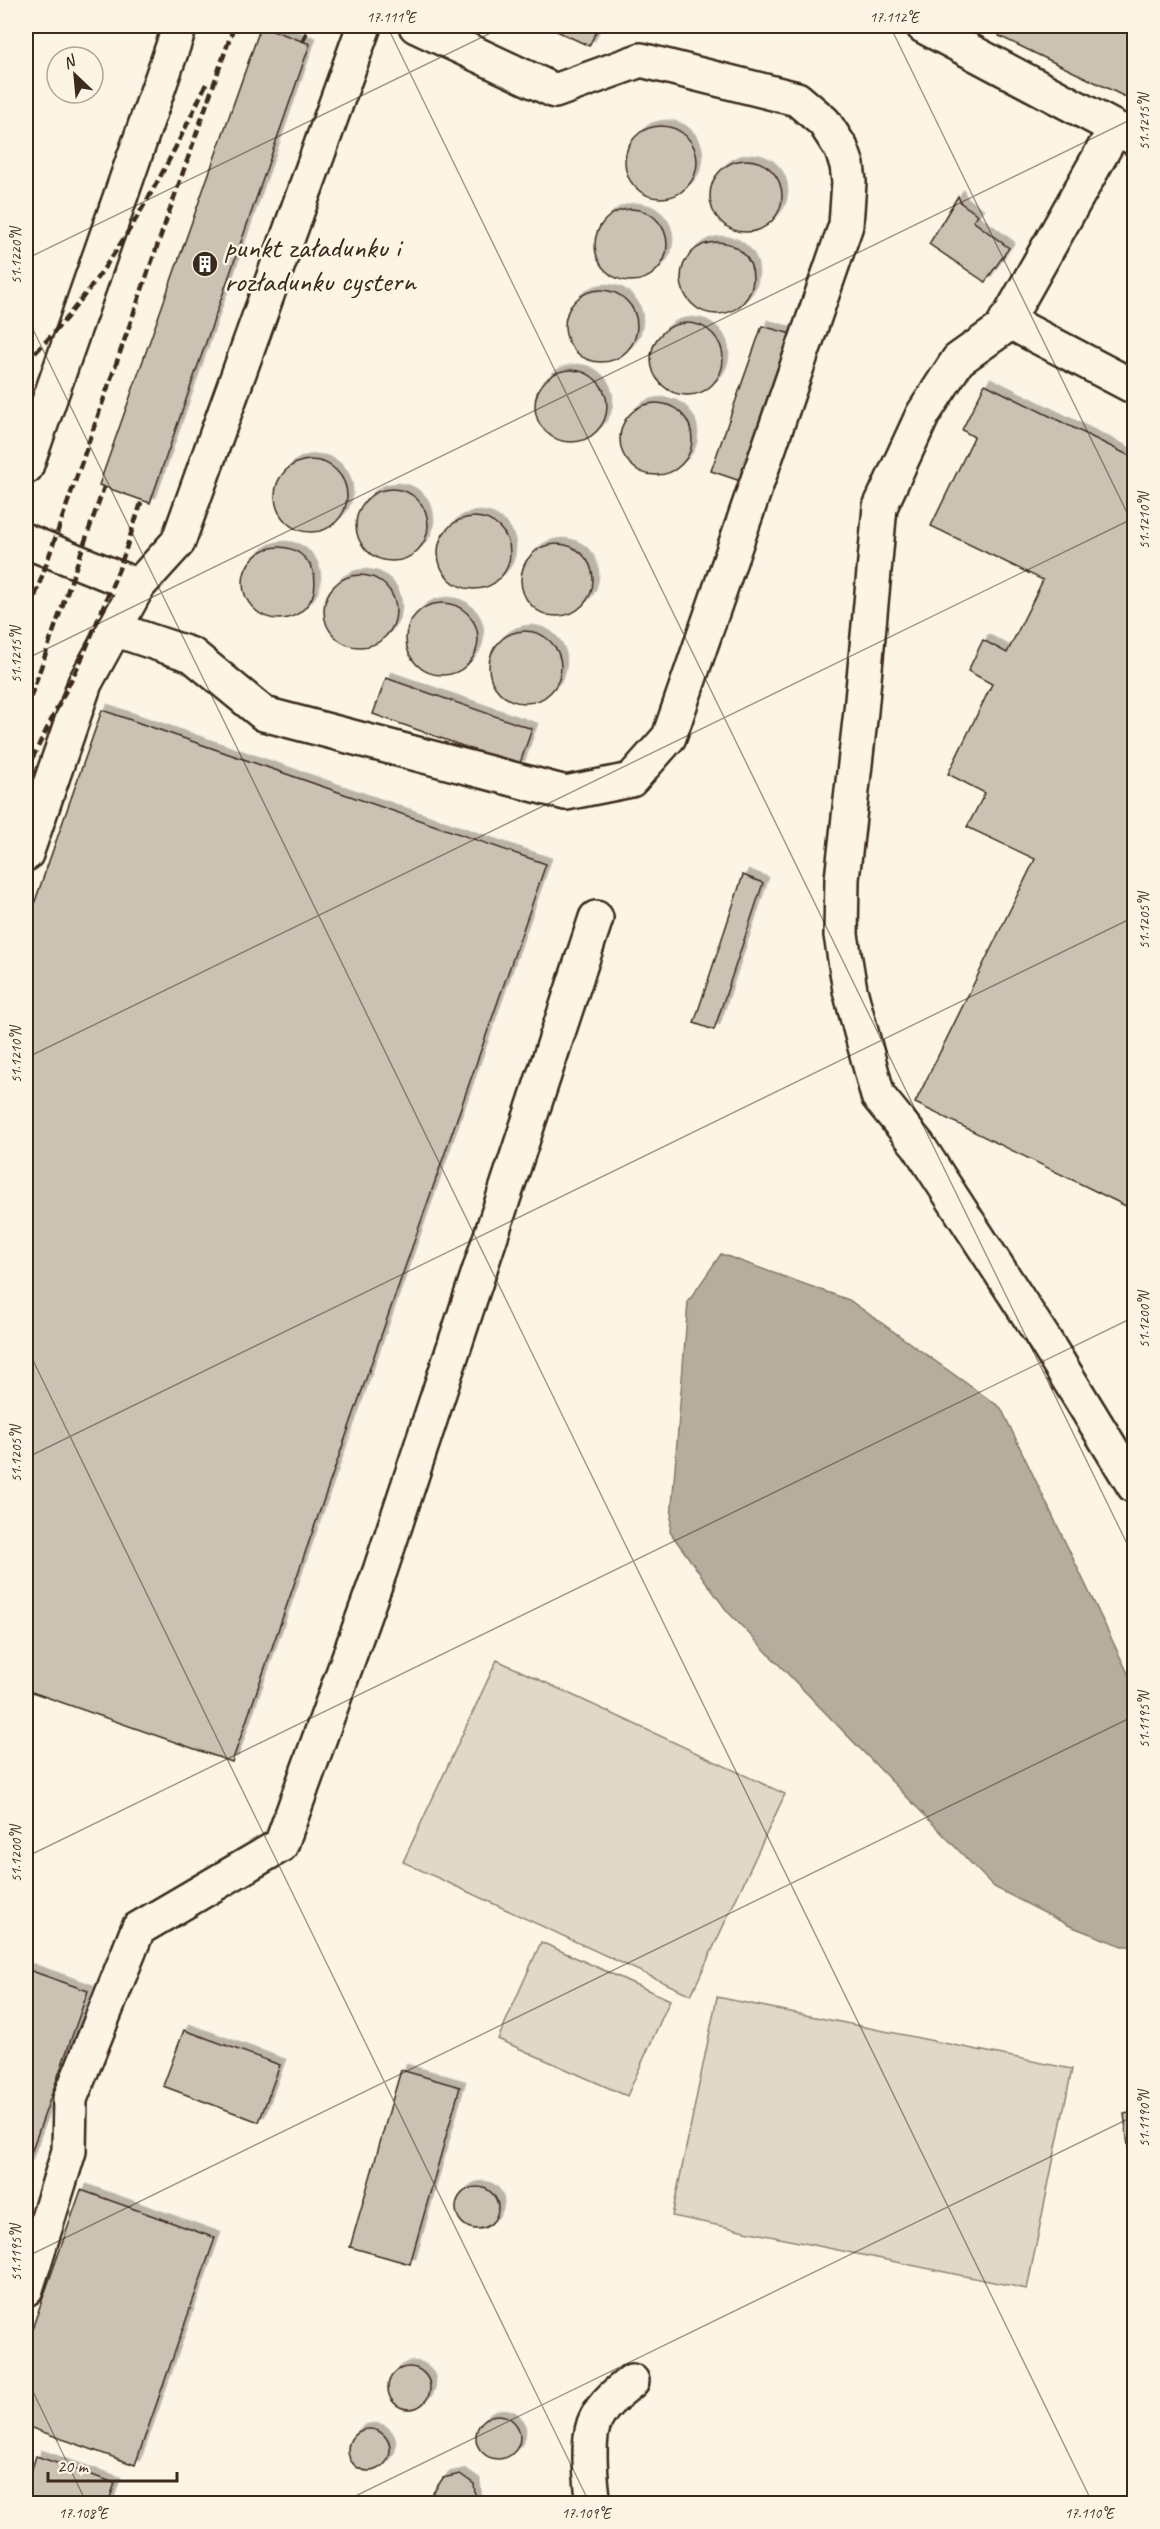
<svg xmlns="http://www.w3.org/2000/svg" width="1160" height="2529" viewBox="0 0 1160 2529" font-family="Caveat,sans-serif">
	<defs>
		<filter id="shadow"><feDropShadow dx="5.5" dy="-5.5" stdDeviation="0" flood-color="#0004"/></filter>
	</defs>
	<rect width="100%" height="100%" fill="#fcf5e5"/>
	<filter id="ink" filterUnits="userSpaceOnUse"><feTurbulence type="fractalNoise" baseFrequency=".0167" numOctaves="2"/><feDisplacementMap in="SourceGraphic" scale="12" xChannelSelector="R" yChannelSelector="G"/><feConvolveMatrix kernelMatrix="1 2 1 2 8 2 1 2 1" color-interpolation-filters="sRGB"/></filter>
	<g filter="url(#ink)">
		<!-- green -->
		<g fill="#e0d8c8" stroke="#8e8173" stroke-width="1.5">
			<path d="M497,1660L785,1794L691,1995L403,1862Z"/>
			<path d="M541,1942L670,2000L627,2096L498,2039Z"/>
			<path d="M717,1997L1072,2069L1027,2289L672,2216Z"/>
		</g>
		<!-- water -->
		<path fill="#b7ad9e" stroke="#85796b" stroke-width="1.5" d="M721,1254L849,1300L1001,1408L1134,1686V1946H1122L1070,1926L994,1887L727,1611L670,1532L688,1302Z"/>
		<!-- building -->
		<g fill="#ccc2b3" stroke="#3b2a1e" stroke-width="1.5" filter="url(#shadow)">
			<path d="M261,26L310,44L150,503L99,485Z"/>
			<path d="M546,26H599L589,46Z"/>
			<path d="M1004,26H1134V101L999,36Z"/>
			<circle cx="661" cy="162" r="36"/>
			<circle cx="746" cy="196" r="36"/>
			<path d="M958,196L961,203L978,215L973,221L1009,248L985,282L929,244Z"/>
			<circle cx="631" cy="245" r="36"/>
			<circle cx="717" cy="278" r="36"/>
			<circle cx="601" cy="326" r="36"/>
			<circle cx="687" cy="359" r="36"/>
			<path d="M762,326L799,336L749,484L711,471Z"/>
			<circle cx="571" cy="406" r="36"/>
			<path d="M985,384L1134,458V1210L915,1103L1035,859L967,827L985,793L948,774L992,684L968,671L983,640L1007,653L1043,580L931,526L974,437L962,430Z"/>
			<circle cx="656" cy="439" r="36"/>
			<circle cx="311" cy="496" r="36"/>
			<circle cx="392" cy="525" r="36"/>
			<circle cx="474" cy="553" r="36"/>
			<circle cx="557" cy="580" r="36"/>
			<circle cx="279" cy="583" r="36"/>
			<circle cx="360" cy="611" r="36"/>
			<circle cx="442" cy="639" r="36"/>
			<circle cx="525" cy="667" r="36"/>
			<path d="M386,678L532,729L519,766L373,714Z"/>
			<path d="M102,710L546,864L232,1762L26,1690V927Z"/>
			<path d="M743,875L763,883L714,1030L694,1023Z"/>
			<path d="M26,1969L88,1991L26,2167Z"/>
			<path d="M184,2030L280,2065L259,2122L163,2086Z"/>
			<path d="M401,2070L460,2087L410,2264L350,2247Z"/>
			<path d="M1134,2112V2192L1124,2114Z"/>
			<circle cx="477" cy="2208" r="21"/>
			<path d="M81,2190L215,2238L135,2465L26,2426V2346Z"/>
			<circle cx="409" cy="2388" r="21"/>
			<circle cx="498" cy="2437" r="22"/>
			<circle cx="369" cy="2450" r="21"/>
			<path d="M36,2456L115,2483L108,2504H26V2488Z"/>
			<path d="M460,2474L474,2484L476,2504H435L433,2493L443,2478Z"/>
		</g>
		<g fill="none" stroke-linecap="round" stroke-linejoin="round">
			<!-- minor casing -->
			<g stroke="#3b2a1e" stroke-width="38">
				<g id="minor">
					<path d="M923,26L1134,138"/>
					<path d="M1115,129L1003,328L958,360L923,414L880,507L861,711L842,879L841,935L850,990L878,1096L918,1145L1044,1339L1134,1486"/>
					<path d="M1006,320L1134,387"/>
					<path d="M26,467L180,26"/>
					<path d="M26,541L138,586L85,683L26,854"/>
					<path d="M138,586L178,542L364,26"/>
					<path d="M114,629L192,655L264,714L566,793L631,780L669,737L846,225L849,182L847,165L841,148L824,122L797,99L641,60L555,91L416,26"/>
					<path d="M26,2289L69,2151L70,2099L138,1929L281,1845L380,1571L596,918"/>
					<path d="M594,2504C591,2483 586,2437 596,2419C604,2403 618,2392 632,2381"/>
				</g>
			</g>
			<!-- minor -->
			<use href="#minor" stroke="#fcf5e5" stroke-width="33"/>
			<!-- rail -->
			<g stroke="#3b2a1e" stroke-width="4.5" stroke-dasharray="9 4.5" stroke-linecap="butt">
				<path d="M264,28L265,26"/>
				<path d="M303,41L307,31"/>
				<path d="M26,362C104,285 161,183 206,84"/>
				<path d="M26,622L234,26"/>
				<path d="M26,710L104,487"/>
				<path d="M26,771L82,658L121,564L142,500"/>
			</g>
		</g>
	</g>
	<!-- ticks -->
	<path fill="none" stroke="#3b2a1e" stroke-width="1.5" stroke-opacity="0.45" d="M387,26L1134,1558M890,26L1134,527M26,259L505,26M26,315L1093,2504M26,659L1134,118M26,1058L1134,518M26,1346L590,2504M26,1458L1134,917M26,1857L1134,1317M26,2257L1134,1716M26,2377L87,2504M339,2504L1134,2116"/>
	<!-- icons -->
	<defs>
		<g id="building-disc" transform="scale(1.35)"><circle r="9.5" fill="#3b2a1e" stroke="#fcf5e5"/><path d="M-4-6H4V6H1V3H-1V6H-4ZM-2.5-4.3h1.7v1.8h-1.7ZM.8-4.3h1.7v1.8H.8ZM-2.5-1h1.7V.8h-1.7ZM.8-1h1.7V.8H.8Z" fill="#fff"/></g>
	</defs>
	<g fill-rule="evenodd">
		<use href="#building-disc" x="205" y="264"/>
	</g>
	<g text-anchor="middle" stroke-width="5" stroke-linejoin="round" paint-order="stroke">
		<!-- poi labels -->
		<g font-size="30" fill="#3b2a1e" stroke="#fcf5e5" text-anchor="start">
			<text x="224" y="257">punkt załadunku i<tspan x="224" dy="34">rozładunku cystern</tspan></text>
		</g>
	</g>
	<!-- margin -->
	<rect width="1160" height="2529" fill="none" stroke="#fcf5e5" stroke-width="66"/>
	<!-- north arrow -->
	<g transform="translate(75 75) rotate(334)"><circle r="28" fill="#fcf5e5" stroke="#afa495" stroke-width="1.5"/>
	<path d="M0-4.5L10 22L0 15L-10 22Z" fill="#3b2a1e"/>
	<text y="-9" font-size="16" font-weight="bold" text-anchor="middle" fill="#3b2a1e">N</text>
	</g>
	<!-- scale -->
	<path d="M48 2472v9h129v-9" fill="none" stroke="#3b2a1e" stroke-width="3"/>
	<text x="57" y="2472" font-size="18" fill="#3b2a1e" stroke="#fcf5e5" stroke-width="4.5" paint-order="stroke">20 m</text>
	<rect x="33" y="33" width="1094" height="2463" fill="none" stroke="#3b2a1e" stroke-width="2"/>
	<g font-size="15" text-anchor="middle" fill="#3b2a1e">
		<text x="391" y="22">17.111°E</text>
		<text x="894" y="22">17.112°E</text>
		<text transform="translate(1144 122) rotate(-90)" y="5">51.1215°N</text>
		<text transform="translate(16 256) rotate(-90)" y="5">51.1220°N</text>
		<text transform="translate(1144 521) rotate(-90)" y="5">51.1210°N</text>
		<text transform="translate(16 655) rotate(-90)" y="5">51.1215°N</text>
		<text transform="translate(1144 921) rotate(-90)" y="5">51.1205°N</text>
		<text transform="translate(16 1055) rotate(-90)" y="5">51.1210°N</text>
		<text transform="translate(1144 1320) rotate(-90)" y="5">51.1200°N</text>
		<text transform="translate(16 1454) rotate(-90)" y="5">51.1205°N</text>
		<text transform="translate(1144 1720) rotate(-90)" y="5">51.1195°N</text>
		<text transform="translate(16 1854) rotate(-90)" y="5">51.1200°N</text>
		<text transform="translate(1144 2119) rotate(-90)" y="5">51.1190°N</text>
		<text transform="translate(16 2253) rotate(-90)" y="5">51.1195°N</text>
		<text x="83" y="2518">17.108°E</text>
		<text x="586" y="2518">17.109°E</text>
		<text x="1089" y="2518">17.110°E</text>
	</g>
</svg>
